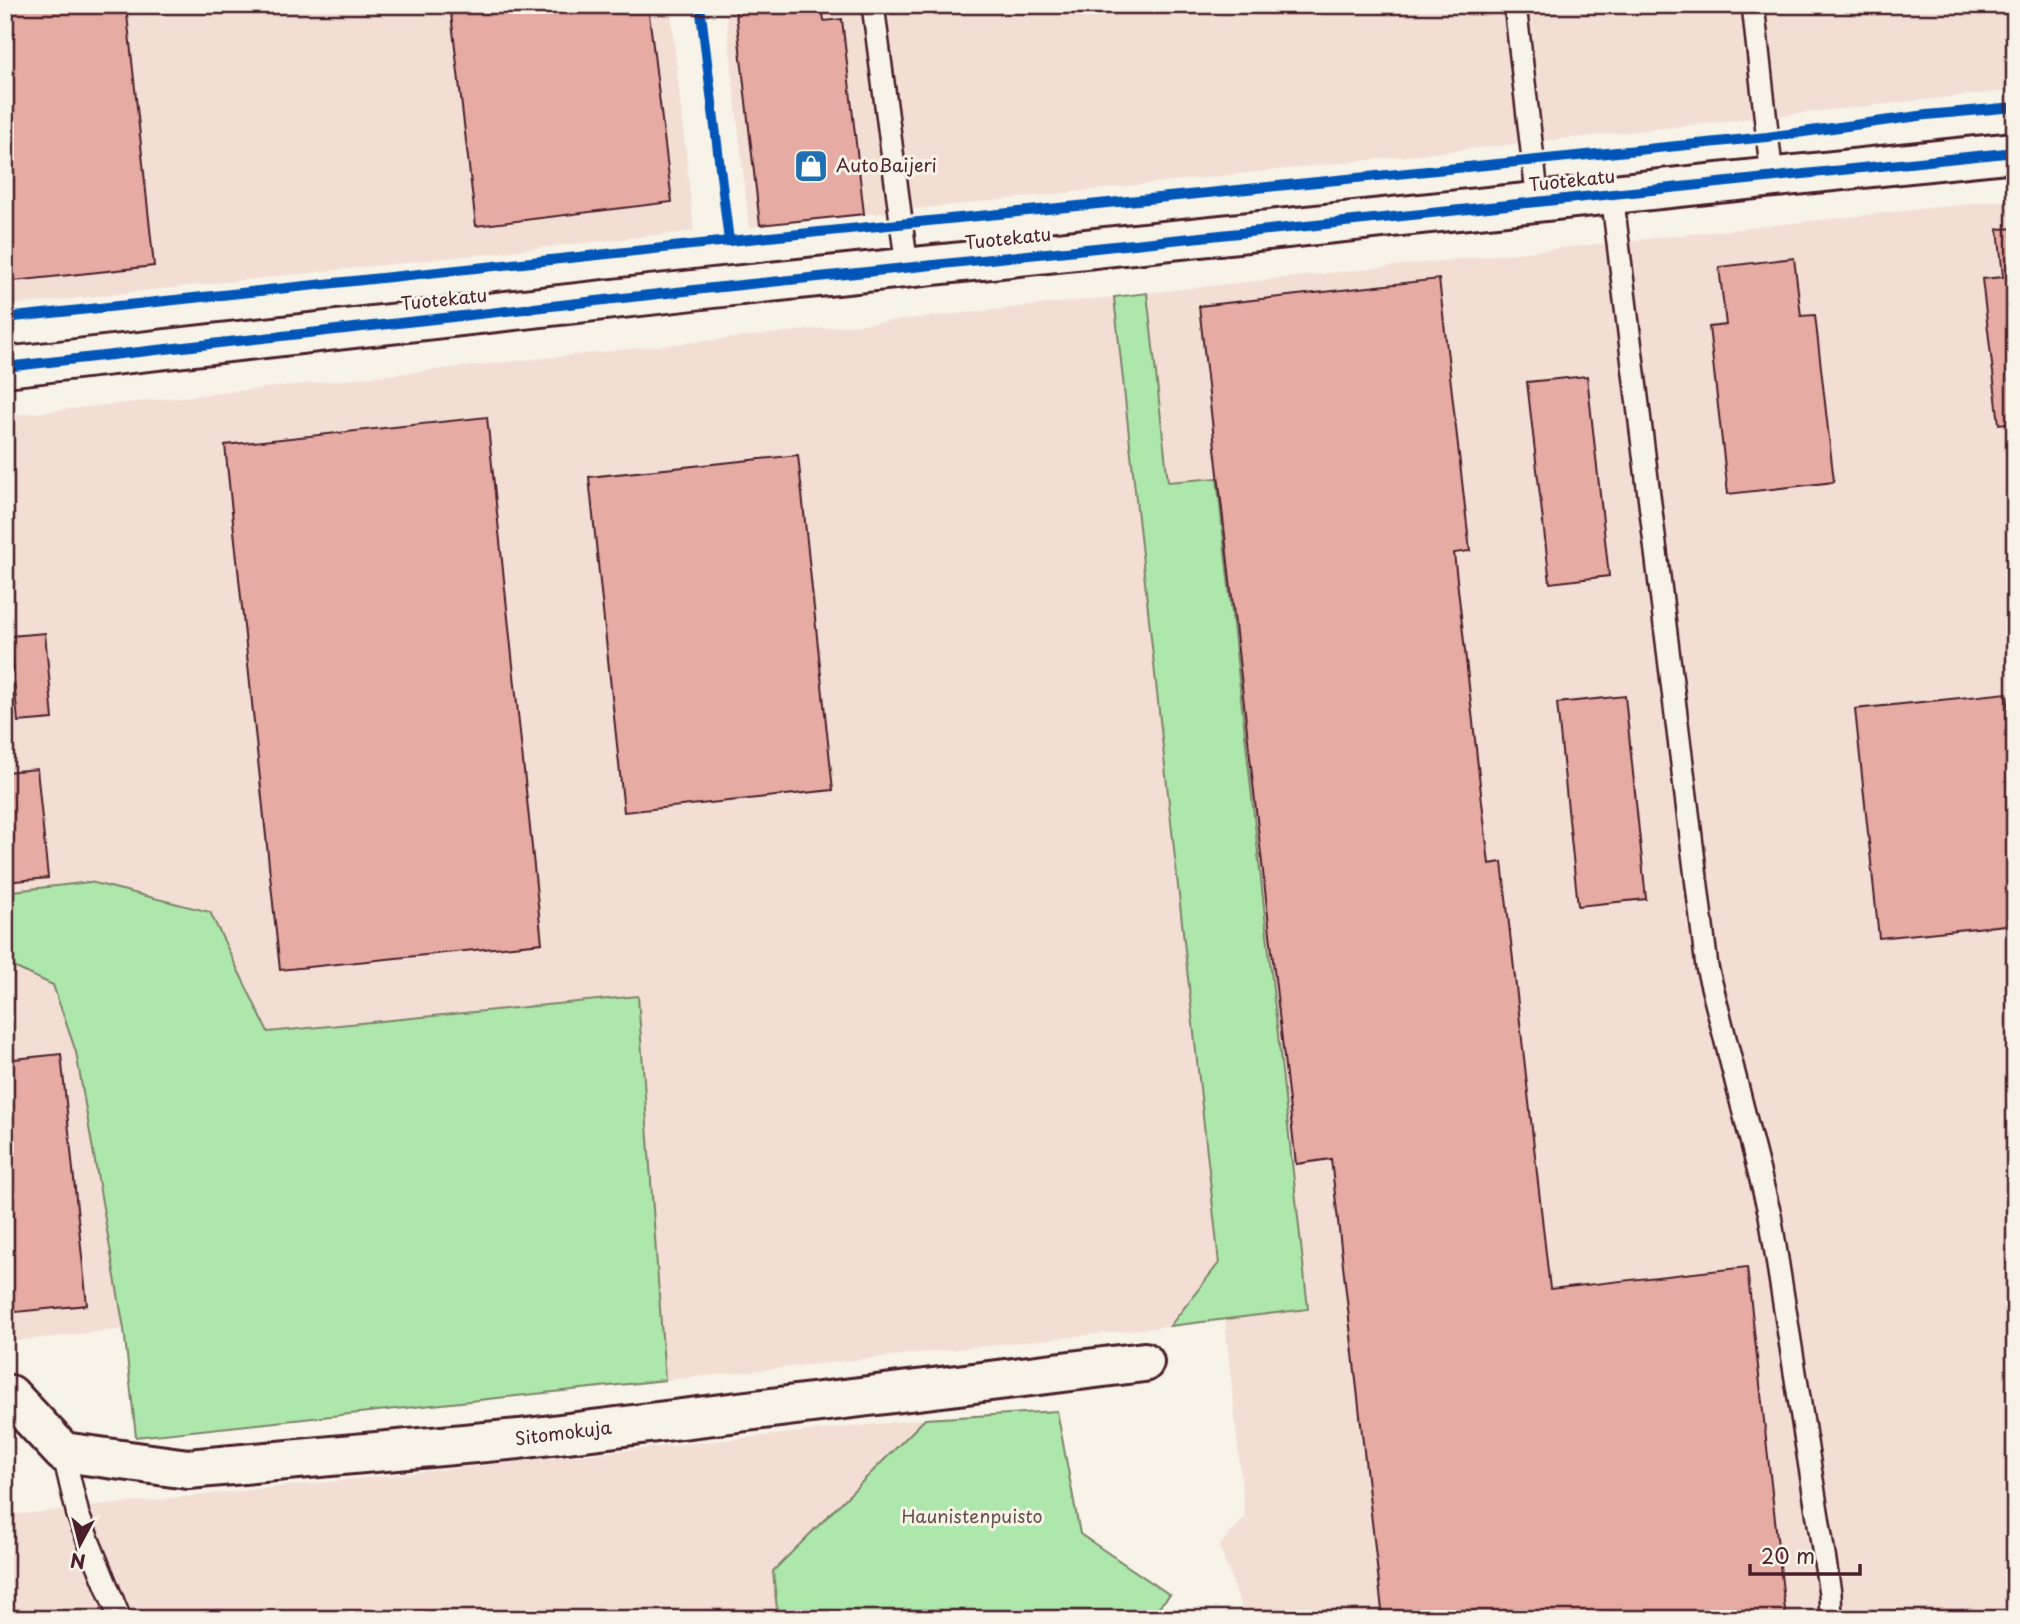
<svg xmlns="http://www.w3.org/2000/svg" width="2020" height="1624" viewBox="0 0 2020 1624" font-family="'Playpen Sans',sans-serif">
	<rect width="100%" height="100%" fill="#f7f3e8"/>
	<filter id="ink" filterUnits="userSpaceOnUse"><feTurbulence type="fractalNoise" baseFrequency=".0143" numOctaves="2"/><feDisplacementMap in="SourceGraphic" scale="14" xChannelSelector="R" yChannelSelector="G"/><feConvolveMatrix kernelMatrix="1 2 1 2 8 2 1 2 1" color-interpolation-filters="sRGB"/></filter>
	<g filter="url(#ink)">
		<!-- built -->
		<g fill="#f2ded4">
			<path d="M5,5H670L694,231L5,306Z"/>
			<path d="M725,5H2015V90L749,227Z"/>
			<path d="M2015,199V1619H1246L1219,1546L1245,1517L1225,1320L1307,1310L1217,479L1168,483L1147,293Z"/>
			<path d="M1114,297L1219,1264L1170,1326L136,1437L124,1329L5,1342V416Z"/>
			<path d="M925,1419L773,1571L778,1619H5V1504L13,1515Z"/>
		</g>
		<!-- green -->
		<g fill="#aee7ab" stroke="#7c836b" stroke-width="2">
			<path d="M1147,293L1168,482L1217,478L1308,1309L1170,1326L1219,1263L1114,297Z"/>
			<path d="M90,882L210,912L268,1032L638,996L665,1380L136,1437L124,1329L76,1052L53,985L5,963V892Z"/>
			<path d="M1057,1411L1080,1534L1170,1595L1147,1619H778L773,1571L925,1419Z"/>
		</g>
		<!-- building -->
		<g fill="#e6aca4" stroke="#4a1f2b" stroke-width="2">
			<path d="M5,5H126L154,266L5,282Z"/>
			<path d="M450,5H648L672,202L476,226Z"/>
			<path d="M735,5H822L824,21L842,19L864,214L760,225Z"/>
			<path d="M2015,228V422L1999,424L1982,279L2003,277L1998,229Z"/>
			<path d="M1794,258L1801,316L1815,315L1834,482L1728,494L1709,327L1726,325L1719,267Z"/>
			<path d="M1439,279L1470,551L1454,553L1489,864L1502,862L1550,1289L1747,1267L1786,1619H1383L1331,1159L1296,1164L1199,306Z"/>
			<path d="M1587,376L1609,576L1550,583L1527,382Z"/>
			<path d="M487,417L542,943L280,970L225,445Z"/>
			<path d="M798,455L833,790L624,812L589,477Z"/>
			<path d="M45,633L53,719L18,722L10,636Z"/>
			<path d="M2007,693L2015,772V924L1879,938L1855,709Z"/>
			<path d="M1625,696L1646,899L1578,906L1557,703Z"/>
			<path d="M37,769L48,878L5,882V772Z"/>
			<path d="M61,1054L87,1305L5,1313V1060Z"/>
		</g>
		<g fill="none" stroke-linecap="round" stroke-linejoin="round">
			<!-- service casing -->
			<g stroke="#4a1f2b" stroke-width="26">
				<g id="service">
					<path d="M873,5L907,267"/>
					<path d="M1515,5L1538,202"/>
					<path d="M1753,5L1772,177"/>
					<path d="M1612,194L1707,967L1770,1215L1830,1593L1831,1619"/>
					<path d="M63,1452L78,1515L120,1619"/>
				</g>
			</g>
			<!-- minor casing -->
			<g stroke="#4a1f2b" stroke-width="44">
				<g id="minor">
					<path id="s1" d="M5,1394L10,1395L63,1452L188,1469L519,1439L1144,1362"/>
				</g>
			</g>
			<!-- tertiary casing -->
			<g stroke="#4a1f2b" stroke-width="44">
				<path id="tertiary" d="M5,367L703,289L2015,152"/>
			</g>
			<!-- service -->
			<use href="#service" stroke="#f7f3e8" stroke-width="21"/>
			<!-- minor -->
			<use href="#minor" stroke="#f7f3e8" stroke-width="38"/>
			<!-- tertiary -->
			<use href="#tertiary" stroke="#f7f3e8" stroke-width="38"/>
			<!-- cycleway casing -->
			<g stroke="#f7f3e8" stroke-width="15">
				<g id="cycleway">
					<path d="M700,5L729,241"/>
					<path d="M5,318L729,241L1767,137L1926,115L2015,107"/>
					<path d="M5,367L703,289L2015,152"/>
				</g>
			</g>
			<!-- cycleway -->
			<use href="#cycleway" stroke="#0057b8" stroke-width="10"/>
		</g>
	</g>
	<!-- icons -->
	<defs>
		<g id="shop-square" transform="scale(1.75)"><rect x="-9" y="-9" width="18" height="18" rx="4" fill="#1f6fb2" stroke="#f7f3e8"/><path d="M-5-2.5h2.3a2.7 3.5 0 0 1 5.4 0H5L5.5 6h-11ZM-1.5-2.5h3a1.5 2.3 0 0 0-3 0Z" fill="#fff"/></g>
	</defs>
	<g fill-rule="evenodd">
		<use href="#shop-square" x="811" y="166"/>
	</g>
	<g text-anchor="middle" stroke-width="6" stroke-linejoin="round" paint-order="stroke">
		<!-- poi labels -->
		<g font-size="18" fill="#4a1f2b" stroke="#f7f3e8" text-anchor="start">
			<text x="836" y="172">AutoBaijeri</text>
		</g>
		<!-- street labels -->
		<g font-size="18" fill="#4a1f2b" stroke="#f7f3e8">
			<text transform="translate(1572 181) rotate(-6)" y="6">Tuotekatu</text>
			<text transform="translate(1008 239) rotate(-6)" y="6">Tuotekatu</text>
			<text transform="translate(444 300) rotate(-6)" y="6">Tuotekatu</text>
			<text dy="6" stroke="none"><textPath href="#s1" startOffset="586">Sitomokuja</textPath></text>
		</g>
		<!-- park labels -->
		<g font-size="18" fill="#63514b" stroke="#f7f3e8">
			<text x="972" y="1523">Haunistenpuisto</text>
		</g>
	</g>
	<!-- margin -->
	<rect width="2020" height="1624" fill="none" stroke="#f7f3e8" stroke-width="28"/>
	<rect x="14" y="14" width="1992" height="1596" fill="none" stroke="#4a1f2b" stroke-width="2.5" filter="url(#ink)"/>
	<!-- north arrow -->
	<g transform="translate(80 1544) rotate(187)" stroke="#f7f3e8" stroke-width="5" paint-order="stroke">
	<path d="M0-5L12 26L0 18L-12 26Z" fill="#4a1f2b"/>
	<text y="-10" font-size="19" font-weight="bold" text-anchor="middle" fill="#4a1f2b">N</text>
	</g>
	<!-- scale -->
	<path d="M1750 1564v10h110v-10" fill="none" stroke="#4a1f2b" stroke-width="3.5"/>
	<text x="1761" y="1564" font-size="21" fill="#4a1f2b" stroke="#f7f3e8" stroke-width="5" paint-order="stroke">20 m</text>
</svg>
